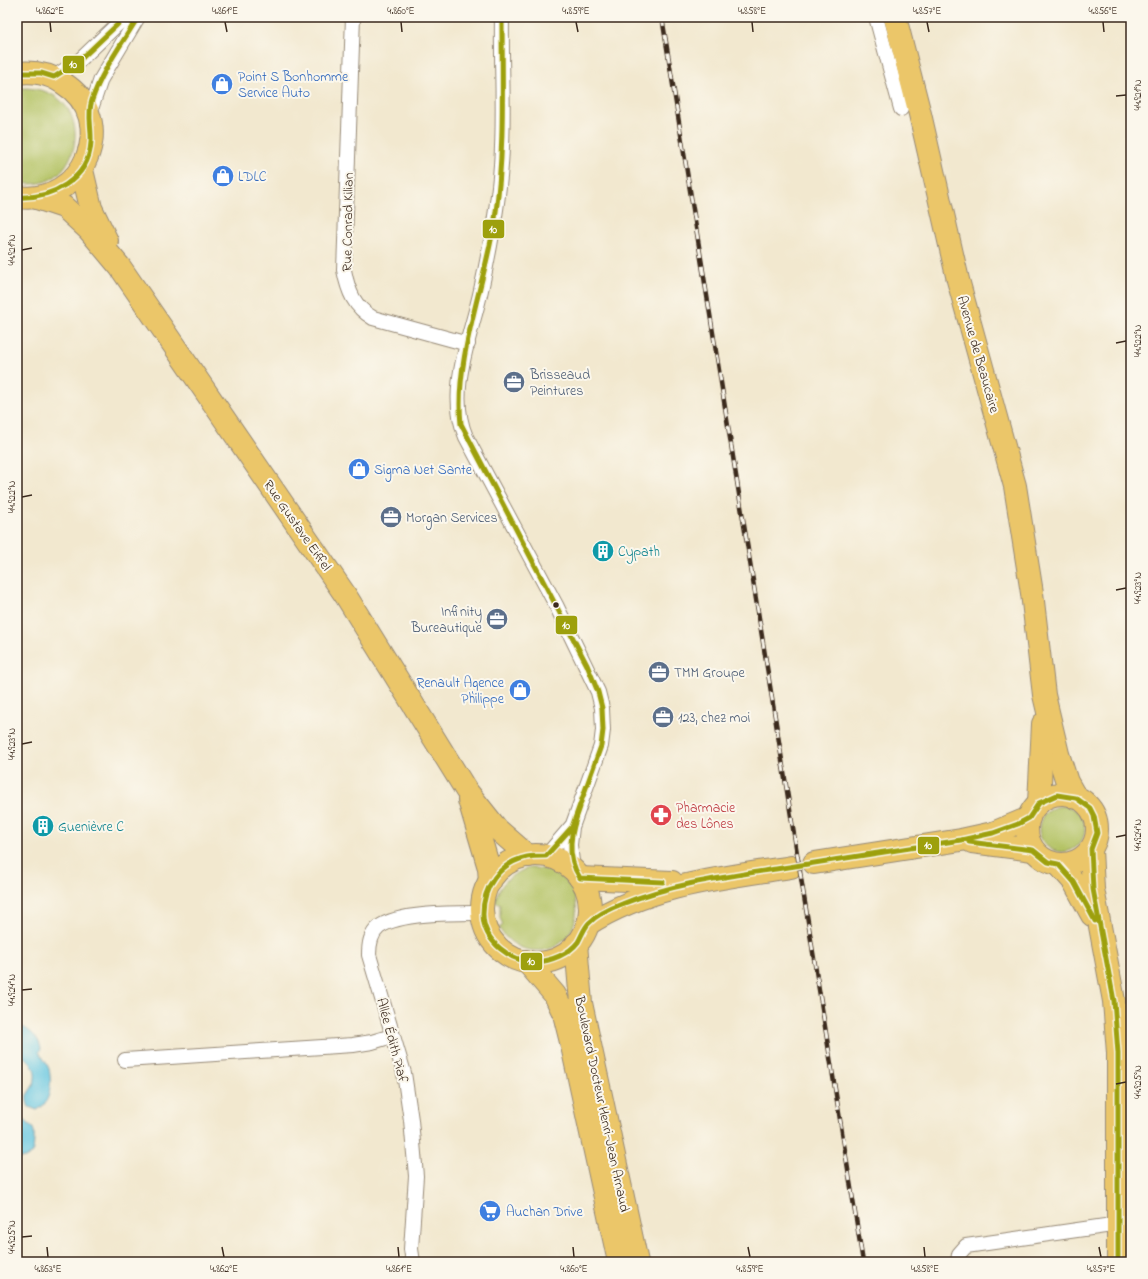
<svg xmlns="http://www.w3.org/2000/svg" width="1148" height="1279" viewBox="0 0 1148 1279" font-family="'Indie Flower',sans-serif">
	<rect width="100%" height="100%" fill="#fbf7ec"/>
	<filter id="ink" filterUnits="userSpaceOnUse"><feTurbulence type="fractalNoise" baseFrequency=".025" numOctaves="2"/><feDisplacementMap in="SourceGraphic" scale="8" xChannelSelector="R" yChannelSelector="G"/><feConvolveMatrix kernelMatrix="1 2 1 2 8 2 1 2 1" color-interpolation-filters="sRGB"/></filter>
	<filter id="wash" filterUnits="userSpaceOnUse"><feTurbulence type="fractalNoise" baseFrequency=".012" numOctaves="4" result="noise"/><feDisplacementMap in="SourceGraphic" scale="16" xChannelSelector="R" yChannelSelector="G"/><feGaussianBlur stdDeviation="0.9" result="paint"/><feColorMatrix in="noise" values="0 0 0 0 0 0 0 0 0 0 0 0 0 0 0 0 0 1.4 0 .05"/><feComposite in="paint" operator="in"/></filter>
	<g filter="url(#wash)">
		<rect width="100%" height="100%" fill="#f2e8cf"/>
		<!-- green -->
		<g fill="#b3c264" stroke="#777641">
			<path d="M23,88C103,88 83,200 17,182V89Z"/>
			<circle cx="1062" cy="829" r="23"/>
			<path d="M529,868C597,866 587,959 530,950C517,948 506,940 499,928L503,925L500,918V904L495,902C499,883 512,873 529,868Z"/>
		</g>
		<!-- water -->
		<g fill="#63c6e1" stroke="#4f7880">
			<path d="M17,1025C27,1027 40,1038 41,1049L39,1052C42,1057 47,1063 49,1069C52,1083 51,1103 37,1110L29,1107C27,1103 26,1099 27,1095C29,1091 32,1088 34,1084C38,1070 31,1057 17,1055Z"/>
			<path d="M17,1113C37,1133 35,1123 33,1153L25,1158L17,1159Z"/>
		</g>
	</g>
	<g filter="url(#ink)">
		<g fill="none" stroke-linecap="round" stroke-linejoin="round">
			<!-- street casing -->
			<g stroke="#968976" stroke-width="16">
				<g id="street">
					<path d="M353,17L344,270C348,291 354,307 373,318L468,344"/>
					<path d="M502,17C501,66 505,116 501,165C498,207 490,249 481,290C471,337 446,391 466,437L556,605L598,692L602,708L603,730L601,746L572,827L570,845L573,869"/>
					<path d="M876,17L901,109"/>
					<path d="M54,77L79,61L125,17"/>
					<path d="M89,115L101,79L138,17"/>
					<path d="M546,856L571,827"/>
					<path d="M125,1060L353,1045L372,1042L392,1036"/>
					<path d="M413,1262L411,1249L416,1176L411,1120L404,1073L369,955C369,945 370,934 379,927C399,912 457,913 482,913"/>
					<path d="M958,1262L959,1254L966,1246L1119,1224"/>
				</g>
			</g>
			<!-- primary casing -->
			<g stroke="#968976" stroke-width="24">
				<g id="primary">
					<path d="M895,17L920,114L958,280L1015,486L1032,593L1044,695L1058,754L1067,782L1076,798"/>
					<path d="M17,73C34,71 48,73 63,83C121,119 84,207 17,197"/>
					<path d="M82,170L91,208L107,241"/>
					<path d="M37,198L64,207L89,230L120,267L346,596L466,790L497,829L528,856"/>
					<circle cx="1062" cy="829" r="35"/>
					<path d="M469,800L489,868L490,882"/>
					<path d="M1039,803L1043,724"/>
					<path d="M972,842L1033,850"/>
					<path d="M1091,849L1093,889L1114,1001L1118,1053V1262"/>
					<circle cx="536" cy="909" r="54"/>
					<path d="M814,863L961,840L993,833L1029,818"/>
					<path d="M1058,864L1074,882L1092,915"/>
					<path d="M580,878L672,882"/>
					<path d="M588,924C650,885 720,878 791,867"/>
					<path d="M576,944L581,1003L637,1262"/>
					<path d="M526,961L555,995L564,1014L572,1046L619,1262"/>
				</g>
			</g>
			<!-- street -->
			<use href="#street" stroke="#fff" stroke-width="14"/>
			<!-- primary -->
			<use href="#primary" stroke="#ebc669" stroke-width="22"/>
			<!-- rail casing -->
			<g stroke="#3b2a1e" stroke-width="4.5">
				<path id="rail" d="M662,17L863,1262"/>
			</g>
			<!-- rail -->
			<use href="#rail" stroke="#fbf7ec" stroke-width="3" stroke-dasharray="9" stroke-linecap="butt"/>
			<!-- bus-1 casing -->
			<g stroke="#fbf7ec" stroke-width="8">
				<g id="bus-1">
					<path d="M502,17C502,84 505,152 495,219C485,284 454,359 461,424L587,665L598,692L602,708L603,730L601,746L572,827L546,856C540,856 533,856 527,857C499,863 483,887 483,914C483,942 511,962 536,962C551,961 569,954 578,942C582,935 584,928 589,923C598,914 611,908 622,904C671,884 724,877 776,869C838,859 899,850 961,840L993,833L1018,824L1029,818L1039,803L1057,795L1076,798L1090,808L1094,816L1097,833L1091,849L1093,889L1114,1001L1118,1053V1262"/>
					<path d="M17,73H41L54,77L79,61L118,24"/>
					<path d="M17,197C51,199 89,180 91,142C92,127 87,115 92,100C102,70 122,44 138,17"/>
					<path d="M580,807C571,831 565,855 580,878L663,882"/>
					<path d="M969,842L1033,850L1048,862L1058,864L1074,882L1095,921"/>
				</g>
			</g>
			<!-- bus-1 -->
			<use href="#bus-1" stroke="#9da00c" stroke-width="5"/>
		</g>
	</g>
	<!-- ticks -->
	<path fill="none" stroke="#3b2a1e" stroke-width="1.5" d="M50,22L51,32M225,22L227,32M401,22L402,32M576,22L578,32M752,22L753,32M927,22L929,32M1103,22L1104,32M1116,96L1126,95M22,250L32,248M1116,343L1126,341M22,497L32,495M1116,590L1126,588M22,744L32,742M1116,837L1126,835M22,990L32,989M1116,1084L1126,1082M22,1237L32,1236M47,1247L48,1257M222,1247L224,1257M398,1247L399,1257M573,1247L574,1257M748,1247L750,1257M924,1247L925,1257M1099,1247L1101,1257"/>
	<!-- icons -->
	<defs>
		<g id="shop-disc" transform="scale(1.15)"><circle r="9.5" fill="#3f7fe0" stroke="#fbf7ec"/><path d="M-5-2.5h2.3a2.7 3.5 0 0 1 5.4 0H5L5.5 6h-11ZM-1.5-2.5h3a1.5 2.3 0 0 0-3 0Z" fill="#fff"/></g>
		<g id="office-disc" transform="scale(1.15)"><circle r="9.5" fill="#5c6f8a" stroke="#fbf7ec"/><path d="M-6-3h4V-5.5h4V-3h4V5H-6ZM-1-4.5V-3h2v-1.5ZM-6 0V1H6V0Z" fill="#fff"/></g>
		<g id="building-disc" transform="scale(1.15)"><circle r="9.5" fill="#0f9aa8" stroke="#fbf7ec"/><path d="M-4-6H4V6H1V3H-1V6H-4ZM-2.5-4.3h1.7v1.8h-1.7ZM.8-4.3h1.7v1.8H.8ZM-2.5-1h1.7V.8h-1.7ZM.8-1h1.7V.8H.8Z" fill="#fff"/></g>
		<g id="pharmacy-disc" transform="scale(1.15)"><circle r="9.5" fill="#e0444e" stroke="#fbf7ec"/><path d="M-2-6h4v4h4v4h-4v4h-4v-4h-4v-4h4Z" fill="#fff"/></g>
		<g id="supermarket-disc" transform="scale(1.15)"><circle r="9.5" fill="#3f7fe0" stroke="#fbf7ec"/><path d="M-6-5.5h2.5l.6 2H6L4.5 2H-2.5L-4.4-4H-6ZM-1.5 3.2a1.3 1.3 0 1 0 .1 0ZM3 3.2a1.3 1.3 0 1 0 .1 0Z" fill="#fff"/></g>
	</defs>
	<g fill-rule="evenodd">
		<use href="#shop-disc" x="222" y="84"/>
		<use href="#shop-disc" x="223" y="176"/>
		<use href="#office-disc" x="514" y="382"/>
		<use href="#shop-disc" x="359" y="469"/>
		<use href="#office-disc" x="391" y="517"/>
		<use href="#building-disc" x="603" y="551"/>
		<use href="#office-disc" x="497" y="619"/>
		<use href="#office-disc" x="659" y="672"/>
		<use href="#shop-disc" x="520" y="690"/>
		<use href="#office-disc" x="663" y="717"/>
		<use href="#pharmacy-disc" x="661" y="815"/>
		<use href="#building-disc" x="43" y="826"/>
		<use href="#supermarket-disc" x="490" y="1211"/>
	</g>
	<!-- markers -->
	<circle fill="#3b2a1e" stroke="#fbf7ec" stroke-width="1.5" cx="556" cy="605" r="3.5"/>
	<g text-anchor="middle" stroke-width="4" stroke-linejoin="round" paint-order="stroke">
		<!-- shop labels -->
		<g font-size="14" fill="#366cbe" stroke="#fbf7ec" text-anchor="start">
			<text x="238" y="81">Point S Bonhomme<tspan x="238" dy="16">Service Auto</tspan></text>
			<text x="238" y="181">LDLC</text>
			<text x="374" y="474">Sigma Net Sante</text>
			<text x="504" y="687" text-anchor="end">Renault Agence<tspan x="504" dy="16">Philippe</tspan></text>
			<text x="506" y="1216">Auchan Drive</text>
		</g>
		<!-- street labels -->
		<g font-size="14" fill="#3b2a1e" stroke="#fbf7ec">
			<text transform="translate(347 222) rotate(-89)" y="5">Rue Conrad Kilian</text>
			<text transform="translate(979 354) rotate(74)" y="5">Avenue de Beaucaire</text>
			<text transform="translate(298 525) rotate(55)" y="5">Rue Gustave Eiffel</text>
			<text transform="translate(393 1040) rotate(75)" y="5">Allée Édith Piaf</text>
			<text transform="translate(603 1104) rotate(78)" y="5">Boulevard Docteur Henri-Jean Arnaud</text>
		</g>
		<!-- service labels -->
		<g font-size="14" fill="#4e5e75" stroke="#fbf7ec" text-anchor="start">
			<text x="530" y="379">Brisseaud<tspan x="530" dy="16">Peintures</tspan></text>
			<text x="406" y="522">Morgan Services</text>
			<text x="482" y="616" text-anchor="end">Infinity<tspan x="482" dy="16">Bureautique</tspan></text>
			<text x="674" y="677">TMM Groupe</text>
			<text x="678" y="722">123, chez moi</text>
		</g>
		<!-- culture labels -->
		<g font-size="14" fill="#0d838f" stroke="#fbf7ec" text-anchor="start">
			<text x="618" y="556">Cypath</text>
			<text x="58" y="831">Guenièvre C</text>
		</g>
		<!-- health labels -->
		<g font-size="14" fill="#be3a42" stroke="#fbf7ec" text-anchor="start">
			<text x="676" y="812">Pharmacie<tspan x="676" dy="16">des Lônes</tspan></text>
		</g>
	</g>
	<g stroke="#fbf7ec" stroke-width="1.5">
		<rect x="62" y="55" width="23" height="19" rx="4" fill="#9da00c"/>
		<rect x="482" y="219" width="23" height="20" rx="4" fill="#9da00c"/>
		<rect x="555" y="615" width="23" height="20" rx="4" fill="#9da00c"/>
		<rect x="917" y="836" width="23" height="19" rx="4" fill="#9da00c"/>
		<rect x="520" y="952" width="23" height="19" rx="4" fill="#9da00c"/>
	</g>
	<g font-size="11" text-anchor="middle" font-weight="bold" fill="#fff">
		<text x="73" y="68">10</text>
		<text x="493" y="233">10</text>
		<text x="566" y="629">10</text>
		<text x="928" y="849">10</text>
		<text x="531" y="965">10</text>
	</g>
	<!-- margin -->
	<rect width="1148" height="1279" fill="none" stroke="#fbf7ec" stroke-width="44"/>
	<rect x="22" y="22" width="1104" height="1235" fill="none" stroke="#3b2a1e" stroke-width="1.5"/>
	<g font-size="10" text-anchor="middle" fill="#3b2a1e">
		<text x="50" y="14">4.862°E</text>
		<text x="225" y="14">4.861°E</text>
		<text x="401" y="14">4.860°E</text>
		<text x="576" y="14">4.859°E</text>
		<text x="752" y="14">4.858°E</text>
		<text x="927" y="14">4.857°E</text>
		<text x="1103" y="14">4.856°E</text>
		<text transform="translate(1137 95) rotate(-90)" y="4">44.921°N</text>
		<text transform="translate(11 250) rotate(-90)" y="4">44.921°N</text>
		<text transform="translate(1137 341) rotate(-90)" y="4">44.922°N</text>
		<text transform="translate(11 497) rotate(-90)" y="4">44.922°N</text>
		<text transform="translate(1137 588) rotate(-90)" y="4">44.923°N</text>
		<text transform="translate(11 744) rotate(-90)" y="4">44.923°N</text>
		<text transform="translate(1137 835) rotate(-90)" y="4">44.924°N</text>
		<text transform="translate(11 990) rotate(-90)" y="4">44.924°N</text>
		<text transform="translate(1137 1082) rotate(-90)" y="4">44.925°N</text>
		<text transform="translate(11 1237) rotate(-90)" y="4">44.925°N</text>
		<text x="48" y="1272">4.863°E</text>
		<text x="224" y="1272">4.862°E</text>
		<text x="399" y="1272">4.861°E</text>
		<text x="574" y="1272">4.860°E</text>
		<text x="750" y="1272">4.859°E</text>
		<text x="925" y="1272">4.858°E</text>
		<text x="1101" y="1272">4.857°E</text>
	</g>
</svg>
